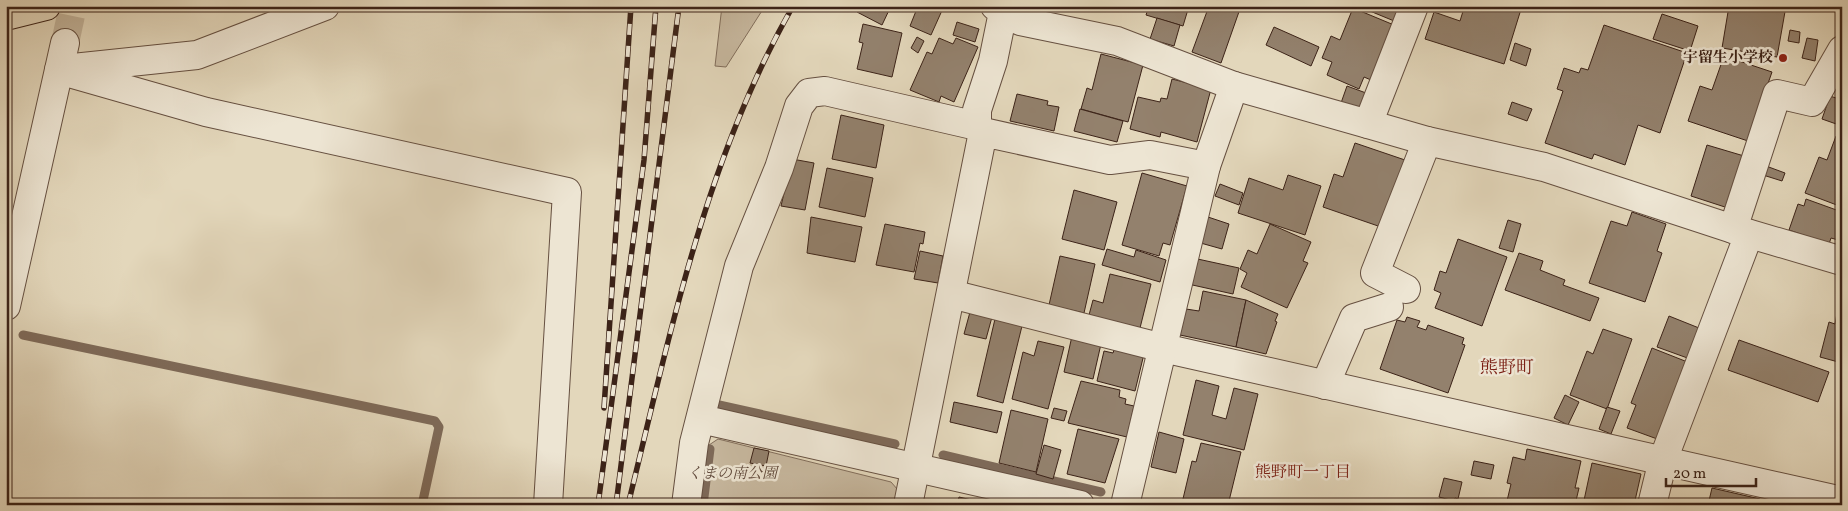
<svg xmlns="http://www.w3.org/2000/svg" width="1848" height="511" font-family="Vollkorn,'Noto Serif JP',serif">
	<style>
		.green { fill: #c7b89f; stroke: #826e5c }
		.lines { fill: none; stroke-linecap: round; stroke-linejoin: round }
		.stream { stroke: #7e6a59; stroke-width: 9 }
		.building { fill: #93816d; stroke: #3c2318 }
		.minor-tunnel { stroke: #c2b39a; stroke-width: 28; stroke-dasharray: 28 14; stroke-linecap: butt }
		.minor-casing { stroke: #665041; stroke-width: 30 }
		.motorway-casing { stroke: #3c2318; stroke-width: 30 }
		.minor { stroke: #ede5d3; stroke-width: 28 }
		.motorway { stroke: #e3d7bb; stroke-width: 28 }
		.rail-casing { stroke: #3c2318; stroke-width: 5.5 }
		.rail { stroke: #ede5d3; stroke-width: 4; stroke-dasharray: 11; stroke-linecap: butt }
		.poi-dot { fill: #8f2418; stroke: #ede5d3; stroke-width: 2 }
		.labels { text-anchor: middle; dominant-baseline: central; stroke-width: 5; stroke-linejoin: round; paint-order: stroke }
		.poi-label { font-size: 15px; font-weight: bold; fill: #3c2318; stroke: #ede5d3; text-anchor: end }
		.park-label { font-size: 15px; font-style: italic; fill: #5f483a; stroke: #ede5d3 }
		.neighbourhood-label { font-size: 16px; fill: #7a1f14; stroke: #ede5d3 }
		.quarter-label { font-size: 18px; fill: #7a1f14; stroke: #ede5d3 }
	</style>
	<rect width="100%" height="100%" fill="#e3d7bb"/>
	<filter id="stains"><feTurbulence type="fractalNoise" baseFrequency=".004" numOctaves="4"/><feColorMatrix values="0 0 0 0 .2 0 0 0 0 .09 0 0 0 0 .02 0 0 0 .5 -.17"/></filter>
	<radialGradient id="worn" r=".72"><stop offset=".6" stop-color="#630" stop-opacity="0"/><stop offset="1" stop-color="#630" stop-opacity=".3"/></radialGradient>
	<g class="green">
		<polygon points="722,6 765,6 726,67 715,66"/>
		<polygon points="718,439 891,482 898,490 895,505 697,505 703,449"/>
	</g>
	<g class="lines">
		<g class="stream">
			<polyline points="23,335 435,421 439,427 422,505"/>
			<polyline points="719,405 895,444"/>
			<polyline points="943,455 1101,492"/>
			<polyline points="703,505 710,449"/>
			<polyline points="1153,505 1154,505"/>
		</g>
	</g>
	<g class="building">
		<polygon points="891,6 882,25 857,12 858,6"/>
		<polygon points="906,6 944,6 931,35 910,26 916,11"/>
		<polygon points="1149,6 1189,6 1183,26 1146,15"/>
		<polygon points="1209,6 1241,6 1221,63 1192,52"/>
		<polygon points="1366,6 1406,6 1399,23 1365,9"/>
		<polygon points="1459,6 1522,6 1504,64 1425,39 1434,12 1460,21 1464,8"/>
		<polygon points="1729,6 1786,6 1777,57 1722,48"/>
		<polygon points="1353,8 1394,25 1371,80 1364,77 1359,89 1327,75 1332,62 1322,58 1331,36 1340,40"/>
		<polygon points="1662,14 1698,26 1690,51 1653,39"/>
		<polygon points="1157,18 1180,25 1174,46 1150,39"/>
		<polygon points="957,22 979,29 975,42 953,35"/>
		<polygon points="863,24 902,33 892,77 857,69 863,43 859,42"/>
		<polygon points="1604,25 1687,53 1660,133 1638,125 1625,165 1594,154 1592,159 1545,143 1563,91 1557,89 1564,68 1579,73 1581,68 1588,70"/>
		<polygon points="1274,27 1319,47 1311,66 1266,45"/>
		<polygon points="1790,30 1800,32 1799,43 1788,41"/>
		<polygon points="917,37 924,41 918,53 911,48"/>
		<polygon points="939,38 953,44 956,38 978,47 954,102 941,96 939,102 910,90 927,52 932,54"/>
		<polygon points="1807,38 1818,40 1815,61 1802,58"/>
		<polygon points="1515,43 1531,49 1526,66 1510,60"/>
		<polygon points="1101,54 1143,65 1128,122 1081,109 1087,88 1092,90"/>
		<polygon points="1724,56 1772,72 1748,141 1688,121 1700,86 1712,90"/>
		<polygon points="1172,79 1211,89 1197,142 1161,132 1160,137 1130,129 1138,97 1160,102 1161,98 1167,99"/>
		<polygon points="1347,86 1366,93 1359,111 1341,103"/>
		<polygon points="1017,94 1048,101 1047,105 1059,107 1054,131 1010,121"/>
		<polygon points="1830,96 1842,100 1842,126 1822,119"/>
		<polygon points="1512,102 1532,109 1527,121 1508,114"/>
		<polygon points="1080,109 1123,121 1117,142 1074,131"/>
		<polygon points="841,115 884,125 876,168 832,159"/>
		<polygon points="1836,136 1842,138 1842,207 1805,193 1819,157 1827,160"/>
		<polygon points="1355,143 1405,160 1381,227 1323,207 1334,174 1343,177"/>
		<polygon points="1707,145 1744,156 1728,208 1691,196"/>
		<polygon points="792,159 814,163 805,210 781,206"/>
		<polygon points="1766,166 1785,173 1782,181 1763,175"/>
		<polygon points="827,168 873,178 865,217 819,207"/>
		<polygon points="1142,173 1187,186 1170,245 1163,243 1159,256 1122,245"/>
		<polygon points="1288,175 1321,186 1305,235 1238,213 1249,178 1283,190"/>
		<polygon points="1220,184 1243,193 1239,205 1215,196"/>
		<polygon points="1074,190 1117,202 1104,250 1062,239"/>
		<polygon points="1806,199 1842,212 1842,241 1831,238 1829,244 1789,230 1798,204 1804,206"/>
		<polygon points="1632,212 1666,224 1657,251 1662,253 1645,302 1589,283 1611,221 1627,226"/>
		<polygon points="1205,216 1229,224 1222,249 1197,242"/>
		<polygon points="811,217 862,227 855,262 807,253"/>
		<polygon points="1508,220 1521,224 1513,252 1499,248"/>
		<polygon points="885,224 925,232 923,244 920,243 914,272 876,265"/>
		<polygon points="1270,224 1311,242 1303,261 1308,263 1287,308 1241,287 1247,273 1240,269 1248,250 1257,254"/>
		<polygon points="1458,239 1507,257 1482,326 1435,308 1441,293 1434,290 1440,271 1446,273"/>
		<polygon points="1107,249 1134,257 1136,250 1166,260 1160,282 1102,265"/>
		<polygon points="920,251 943,256 938,283 914,279"/>
		<polygon points="1519,253 1543,261 1540,270 1565,280 1563,285 1599,298 1590,321 1505,290"/>
		<polygon points="1060,256 1095,264 1084,313 1049,305"/>
		<polygon points="1193,258 1239,268 1233,294 1188,284"/>
		<polygon points="1110,274 1151,284 1140,328 1089,315 1093,300 1103,303"/>
		<polygon points="1203,291 1246,300 1236,347 1180,335 1186,309 1199,311"/>
		<polygon points="1246,300 1278,314 1275,321 1277,322 1266,354 1236,347"/>
		<polygon points="970,312 992,317 986,339 964,334"/>
		<polygon points="1837,313 1842,314 1842,363 1820,357 1829,322 1835,324"/>
		<polygon points="1669,316 1704,330 1693,360 1657,347"/>
		<polygon points="1407,317 1420,321 1417,327 1426,330 1428,325 1464,338 1462,344 1465,345 1448,393 1380,369 1397,320 1405,322"/>
		<polygon points="995,319 1022,326 1003,403 977,396"/>
		<polygon points="1603,329 1632,339 1607,409 1570,395 1587,351 1593,354"/>
		<polygon points="1072,336 1101,344 1093,379 1064,372"/>
		<polygon points="1739,340 1829,372 1818,402 1728,370"/>
		<polygon points="1038,341 1064,347 1048,409 1012,399 1023,352 1034,356"/>
		<polygon points="1115,347 1144,354 1135,391 1097,381 1104,351 1113,353"/>
		<polygon points="1652,348 1690,363 1660,440 1627,428 1636,405 1631,403"/>
		<polygon points="1196,380 1219,386 1212,415 1226,419 1234,388 1258,394 1244,450 1183,435"/>
		<polygon points="1081,381 1120,390 1119,397 1126,399 1125,404 1134,406 1127,437 1068,423"/>
		<polygon points="1565,395 1579,402 1568,425 1554,418"/>
		<polygon points="954,402 1002,412 997,433 950,422"/>
		<polygon points="1607,407 1620,411 1611,434 1599,429"/>
		<polygon points="1054,408 1067,411 1064,421 1051,418"/>
		<polygon points="1011,410 1048,419 1036,472 999,463"/>
		<polygon points="1078,429 1119,439 1105,483 1067,474"/>
		<polygon points="1159,432 1184,439 1176,473 1151,467"/>
		<polygon points="1201,443 1241,452 1228,505 1182,503 1192,461 1196,462"/>
		<polygon points="1044,445 1061,450 1053,479 1036,474"/>
		<polygon points="754,448 769,451 766,466 750,463"/>
		<polygon points="1527,449 1581,461 1575,488 1579,488 1575,505 1506,505 1511,484 1507,483 1513,457 1525,460"/>
		<polygon points="1474,461 1494,465 1491,479 1471,475"/>
		<polygon points="1592,463 1641,474 1634,505 1583,505"/>
		<polygon points="1444,478 1462,482 1458,499 1455,498 1454,501 1439,497"/>
		<polygon points="1712,488 1760,499 1758,505 1708,505"/>
		<polygon points="959,497 993,505 957,505"/>
	</g>
	<g class="lines">
		<polyline class="minor-tunnel" points="65,43 73,6"/>
		<g class="minor-casing">
			<g id="minor">
				<polyline points="1003,12 1020,21 1117,41 1234,86 1368,124 1427,141 1544,167 1733,229 1842,261"/>
				<polyline points="73,68 197,55 325,6"/>
				<polyline points="59,70 206,112 567,192 548,505"/>
				<polyline points="1368,124 1414,6"/>
				<polyline points="977,126 977,110 993,61 1003,12 995,6"/>
				<polyline points="1733,229 1777,94 1812,102 1842,50"/>
				<polyline points="1406,289 1375,273 1427,141"/>
				<polyline points="951,294 1163,348 1842,501"/>
				<polyline points="6,306 65,43"/>
				<polyline points="1325,385 1354,318 1389,307"/>
				<polyline points="701,419 1080,505"/>
				<polyline points="686,505 694,443 739,266 779,168 799,106 809,93 825,91 977,126 983,132"/>
				<polyline points="908,505 983,132 1110,160 1150,155 1206,166"/>
				<polyline points="1125,505 1206,166 1234,86"/>
				<polyline points="1652,505 1663,460 1749,234"/>
			</g>
		</g>
		<g class="motorway-casing">
			<polyline id="motorway" points="6,16 46,6"/>
		</g>
		<use href="#minor" class="minor"/>
		<use href="#motorway" class="motorway"/>
		<g class="rail-casing">
			<g id="rail">
				<polyline points="604,408 631,6"/>
				<polyline points="598,505 644,160 656,6"/>
				<polyline points="616,505 679,6"/>
				<path d="M 628,505 C 670,335 705,160 793,6"/>
			</g>
		</g>
		<use href="#rail" class="rail"/>
	</g>
	<circle class="poi-dot" cx="1783" cy="58" r="5"/>
	<g class="labels">
		<g class="poi-label">
			<text x="1773" y="58">宇留生小学校</text>
		</g>
		<g class="park-label">
			<text x="732" y="474">くまの南公園</text>
		</g>
		<g class="neighbourhood-label">
			<text x="1303" y="473">熊野町一丁目</text>
		</g>
		<g class="quarter-label">
			<text x="1507" y="368">熊野町</text>
		</g>
	</g>
	<rect width="1848" height="511" fill="none" stroke="#e3d7bb" stroke-width="25"/>
	<rect x="8" y="8" width="1833" height="496" fill="none" stroke="#3c2318" stroke-width="2.5"/>
	<rect x="12" y="12" width="1823" height="486" fill="none" stroke="#3c2318"/>
	<path d="M1666 478v8h90v-8" fill="none" stroke="#3c2318" stroke-width="2.5"/>
	<text x="1673" y="478" font-size="15" fill="#3c2318" stroke="#ede5d3" stroke-width="4" paint-order="stroke">20 m</text>
	<rect width="100%" height="100%" filter="url(#stains)"/>
	<rect width="100%" height="100%" fill="url(#worn)"/>
</svg>
